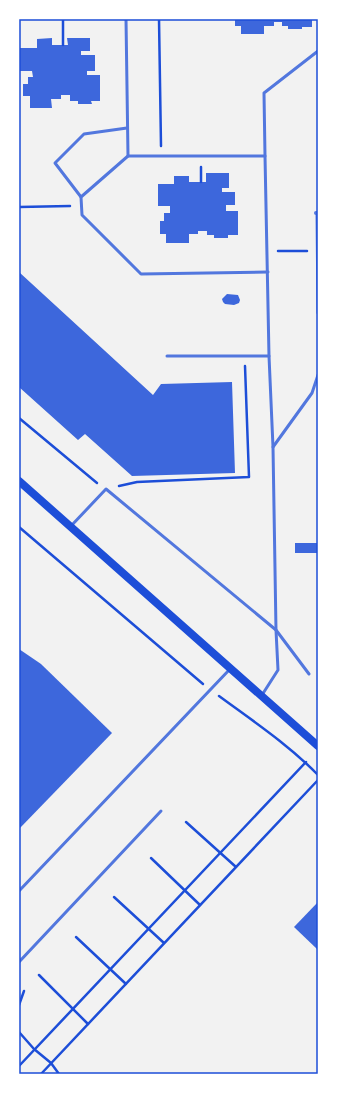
<svg xmlns="http://www.w3.org/2000/svg" width="337" height="1093" font-family="'IBM Plex Serif',serif">
	<style>
		.building { fill: #3d67dc }
		.lines { fill: none; stroke-linecap: round; stroke-linejoin: round }
		.path { stroke: #1d4ed8; stroke-width: 2.5 }
		.service { stroke: #5277de; stroke-width: 3 }
		.minor { stroke: #5277de; stroke-width: 4 }
		.secondary { stroke: #1d4ed8; stroke-width: 8 }
		.neatline { fill: none; stroke: #1d4ed8; stroke-width: 1.5 }
	</style>
	<rect width="100%" height="100%" fill="#f2f2f2"/>
	<g class="building">
		<polygon points="235,19 312,19 312,27 302,27 302,29 288,29 288,26 282,26 282,22 274,22 274,26 264,26 264,34 241,34 241,26 235,26"/>
		<polygon points="52,38 52,45 68,45 67,38 90,38 90,51 81,51 81,55 95,55 95,71 87,71 87,75 100,75 100,101 91,101 92,104 78,104 78,101 70,101 70,95 61,95 61,99 51,99 52,108 30,108 30,96 23,96 23,84 28,84 28,77 33,77 32,71 19,71 19,48 37,48 37,39"/>
		<polygon points="206,173 229,173 229,188 222,188 222,192 235,192 235,205 226,205 226,211 238,211 238,235 228,235 228,238 214,238 214,235 207,235 207,231 198,231 198,234 189,234 189,243 166,243 166,234 160,234 160,221 164,221 164,213 170,213 170,206 158,206 158,184 174,184 174,176 189,176 189,182 206,182"/>
		<polygon points="19,272 153,395 161,384 232,382 235,473 132,476 85,434 78,440 19,387"/>
		<polygon points="227,294 238,295 240,300 239,303 234,305 225,304 223,302 222,299"/>
		<rect x="295" y="543" width="23" height="10"/>
		<polygon points="19,649 41,664 112,733 19,829"/>
		<polygon points="318,902 318,950 294,927"/>
	</g>
	<g class="lines">
		<g class="path">
			<polyline points="63,19 63,45"/>
			<polyline points="159,19 161,146"/>
			<polyline points="201,167 201,182"/>
			<polyline points="19,207 70,206"/>
			<polyline points="278,251 307,251"/>
			<polyline points="19,418 97,483"/>
			<polyline points="119,486 137,482 249,477 245,366"/>
			<polyline points="19,527 203,684"/>
			<path d="M 219,696 C 253,721 289,745 318,775"/>
			<polyline points="186,822 236,867"/>
			<polyline points="151,858 200,905"/>
			<polyline points="114,897 164,943"/>
			<polyline points="76,937 126,984"/>
			<polyline points="39,975 88,1024"/>
			<polyline points="19,1005 24,991"/>
			<polyline points="19,1032 34,1049 51,1063 59,1074"/>
			<polyline points="19,1066 306,762"/>
			<polyline points="41,1074 318,780"/>
		</g>
		<g class="service">
			<polyline points="126,19 128,156"/>
			<polyline points="81,197 55,163 84,134 127,128"/>
			<polyline points="317,213 318,313"/>
			<polyline points="268,272 141,274 82,215 81,197 128,156 265,156 264,93 318,51"/>
			<polyline points="167,356 269,356"/>
			<polyline points="273,447 312,393 318,375"/>
			<polyline points="71,526 106,489 276,630 309,674"/>
			<polyline points="262,695 278,670 276,630 273,447 269,356 265,156"/>
			<polyline points="19,891 230,669"/>
			<polyline points="19,962 161,811"/>
		</g>
		<polyline class="minor" points="316,213 318,213"/>
		<polyline class="secondary" points="19,481 318,746"/>
	</g>
	<rect width="337" height="1093" fill="none" stroke="#ffffff" stroke-width="40"/>
	<rect x="20" y="20" width="297" height="1053" class="neatline"/>
</svg>
